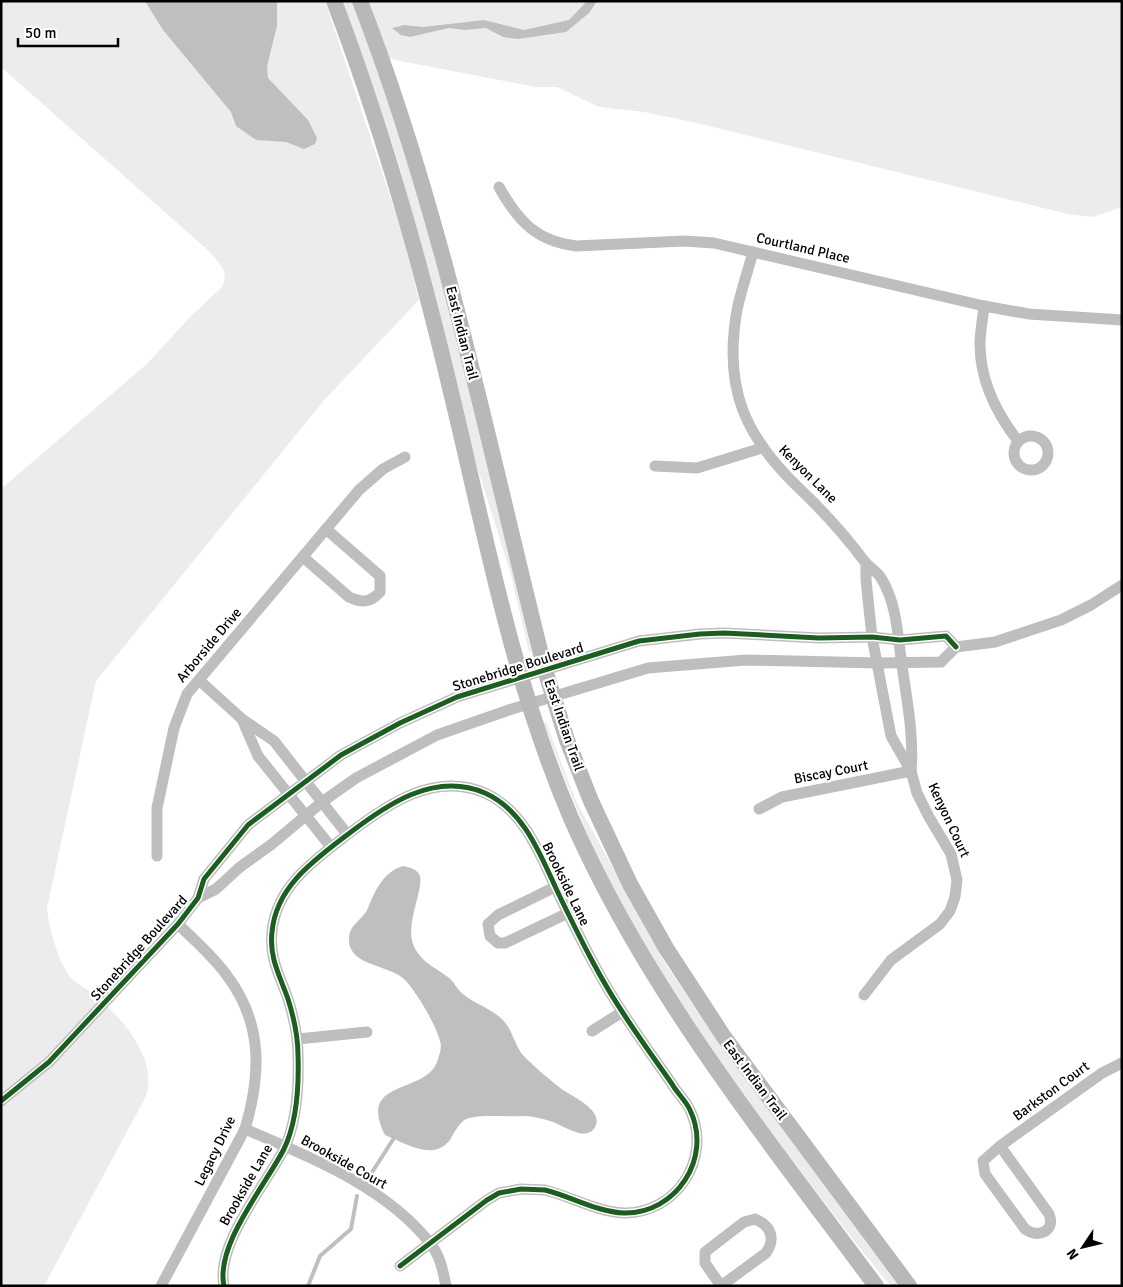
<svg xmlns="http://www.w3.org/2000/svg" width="1123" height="1287" font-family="Signika,sans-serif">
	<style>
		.green { fill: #ececec }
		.water { fill: #bfbfbf }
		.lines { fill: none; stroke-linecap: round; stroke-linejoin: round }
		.stream { stroke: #bfbfbf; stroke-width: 4 }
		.street { stroke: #bebebe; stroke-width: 11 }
		.secondary { stroke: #b8b8b8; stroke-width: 16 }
		.cycleway-casing { stroke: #fff; stroke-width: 8 }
		.cycleway { stroke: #1b5e20; stroke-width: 5 }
		.labels { text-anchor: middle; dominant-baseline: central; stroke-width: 4.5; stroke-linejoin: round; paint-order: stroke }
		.street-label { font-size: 14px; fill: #000; stroke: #fff }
	</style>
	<rect width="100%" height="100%" fill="#fff"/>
	<g class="green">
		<path d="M 1,1 L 325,1 L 400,226 L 419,300 L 325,399 L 96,681 L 47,908 C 49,928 57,957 68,974 C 73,983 87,988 95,995 C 122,1018 158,1058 146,1096 L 44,1286 L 1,1286 L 1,489 L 147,364 L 189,318 L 223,286 L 225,277 L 223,268 L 211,253 L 1,67 Z"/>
		<path d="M 342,1 L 352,1 L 356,11 C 378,72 400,134 418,197 C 462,347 495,500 531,651 L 529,652 L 511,575 L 474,457 L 437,302 L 398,161 L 366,66 Z"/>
		<polygon points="369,1 1122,1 1122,207 1093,217 1068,214 697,123 644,112 599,107 557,87 536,87 390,59"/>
		<path d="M 546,722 L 576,801 L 667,966 L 725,1052 L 899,1286 L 891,1286 C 847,1234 807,1179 766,1125 C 715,1056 665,986 624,910 C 592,850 567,786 544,723 Z"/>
	</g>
	<g class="water">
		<polygon points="145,1 277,1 277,26 267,66 268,78 308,120 317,138 315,144 304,149 286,142 256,140 236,126 231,112 163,30"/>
		<polygon points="587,1 597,1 589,13 566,32 518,39 503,37 486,28 465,30 449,28 410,37 401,35 392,28 404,25 423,27 484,20 524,30 569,20"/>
		<path d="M 403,866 C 409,867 416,869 419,874 C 426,885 405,922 413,944 C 420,962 435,967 448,977 C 455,982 457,990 463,994 C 475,1004 490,1008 502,1019 C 512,1029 514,1043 522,1054 C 530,1063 549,1079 559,1087 C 568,1095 602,1108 596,1125 C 588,1144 564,1126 553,1122 C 544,1119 532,1116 523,1116 C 509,1117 478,1114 466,1119 C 459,1123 454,1133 450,1140 C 433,1162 405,1143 385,1135 C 356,1077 428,1096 438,1059 C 440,1054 442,1046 440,1041 C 436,1025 417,993 406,981 C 391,964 348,967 349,939 C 349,924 363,920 368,908 C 375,891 383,872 403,866 Z"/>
	</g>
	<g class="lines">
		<g class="stream">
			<polyline points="369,1177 394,1138"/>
			<polyline points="308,1286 320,1256 351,1229 357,1196"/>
		</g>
		<g class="street">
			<path d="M 499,187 C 518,221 536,241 576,246 L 684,241 L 714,243 L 984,306 L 1029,314 L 1122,320"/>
			<path d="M 753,252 C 748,271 741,290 737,310 C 723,389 745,438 803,492 C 828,516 844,534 865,562 C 870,568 877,571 881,578 C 897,603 898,638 902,666 C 907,701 914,735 911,771"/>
			<path d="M 984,306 C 983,318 980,332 980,344 C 980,380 997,414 1018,441"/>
			<circle cx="1031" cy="453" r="17"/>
			<polyline points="655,466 697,468 762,448"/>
			<path d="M 303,557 L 349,597 C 362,603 370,603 380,592 L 380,576 L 326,529"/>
			<polyline points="199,680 242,719 274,741 347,834"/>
			<polyline points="242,719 258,756 331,847"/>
			<polyline points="759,809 782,797 911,771"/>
			<polyline points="157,856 157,808 174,728 187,694 359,490 383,469 405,457"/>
			<polyline points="555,887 498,915 488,924 490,936 498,943 505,943 568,913"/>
			<polyline points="198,898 216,889 240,867 272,844 322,802 356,778 437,735 512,709 648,668 746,660 878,663 941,662 956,647 995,642 1061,620 1091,605 1122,585"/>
			<polyline points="864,995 891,960 940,924 950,911 955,897 957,880 951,854 929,817 917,793 911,771 891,736 872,637 866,580 866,564"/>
			<polyline points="592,1031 622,1012"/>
			<polyline points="298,1039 367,1032"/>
			<polyline points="1,1101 49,1062 178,924 198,898 204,879 248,825 341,755 400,723 457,697 639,641 700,634 724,633 819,638 872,637 900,640 946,636 956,647"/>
			<path d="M 245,1129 C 310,1157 385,1186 430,1243 C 440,1255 443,1271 446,1286"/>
			<path d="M 1000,1146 L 1049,1214 C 1056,1231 1038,1239 1025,1229 L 985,1174 L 983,1161 L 1000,1146 L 1102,1073 L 1122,1063"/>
			<path d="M 755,1219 C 771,1226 776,1238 766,1253 L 721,1286 L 705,1263 L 705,1252 L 744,1222 Z"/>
			<path d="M 161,1286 L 245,1129 C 261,1075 263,1024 228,977 C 214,957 195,941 178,924"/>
			<path d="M 224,1286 C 215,1245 265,1186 284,1149 C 297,1122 299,1085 298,1055 C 298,1036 294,1018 288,999 C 280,976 269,958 272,932 C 276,887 313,861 347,835 C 386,805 434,771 485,793 C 527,812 542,860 561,899 C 580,938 600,979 625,1016 C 640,1039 656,1061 672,1084 C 677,1093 686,1101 690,1110 C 713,1158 676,1214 624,1213 C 597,1212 570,1196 545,1190 L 521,1189 L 499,1193 L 487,1200 L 400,1266"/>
		</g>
		<g class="secondary">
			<path d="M 334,1 C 382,127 419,257 450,388 C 485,532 512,681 571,818 C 646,990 765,1136 876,1286"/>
			<path d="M 360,1 C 444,217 488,446 545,670 L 567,740 L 591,801 L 630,884 L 666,948 L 724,1037 L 909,1286"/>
		</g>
		<g class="cycleway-casing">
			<g id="cycleway">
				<polyline points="1,1101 49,1062 178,924 198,898 204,879 248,825 341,755 400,723 457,697 639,641 700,634 724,633 819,638 872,637 900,640 946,636 956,647"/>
				<path d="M 224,1286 C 215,1245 265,1186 284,1149 C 297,1122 299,1085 298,1055 C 298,1036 294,1018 288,999 C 280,976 269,958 272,932 C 276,887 313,861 347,835 C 386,805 434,771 485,793 C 527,812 542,860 561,899 C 580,938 600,979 625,1016 C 640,1039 656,1061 672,1084 C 677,1093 686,1101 690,1110 C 713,1158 676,1214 624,1213 C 597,1212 570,1196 545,1190 L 521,1189 L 499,1193 L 487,1200 L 400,1266"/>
			</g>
		</g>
		<use href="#cycleway" class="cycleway"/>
	</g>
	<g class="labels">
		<g class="street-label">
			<text transform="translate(803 248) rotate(13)">Courtland Place</text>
			<text transform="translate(462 333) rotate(76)">East Indian Trail</text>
			<text transform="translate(808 474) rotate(45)">Kenyon Lane</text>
			<text transform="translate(209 645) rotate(-50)">Arborside Drive</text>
			<text transform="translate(518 667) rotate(-17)">Stonebridge Boulevard</text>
			<text transform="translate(564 725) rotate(71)">East Indian Trail</text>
			<text transform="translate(831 772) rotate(-11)">Biscay Court</text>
			<text transform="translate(949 820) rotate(65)">Kenyon Court</text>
			<text transform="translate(566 884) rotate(64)">Brookside Lane</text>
			<text transform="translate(139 948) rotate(-48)">Stonebridge Boulevard</text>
			<text transform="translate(755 1080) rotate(53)">East Indian Trail</text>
			<text transform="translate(1051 1091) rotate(-36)">Barkston Court</text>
			<text transform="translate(215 1151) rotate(-64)">Legacy Drive</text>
			<text transform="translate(344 1162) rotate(29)">Brookside Court</text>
			<text transform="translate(246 1185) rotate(-60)">Brookside Lane</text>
		</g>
	</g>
	<rect width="1123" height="1287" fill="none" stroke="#000000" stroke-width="5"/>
	<g transform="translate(1083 1247) rotate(235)" stroke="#ffffff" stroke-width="4" paint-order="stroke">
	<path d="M0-4L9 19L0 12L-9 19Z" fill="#000000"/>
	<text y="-8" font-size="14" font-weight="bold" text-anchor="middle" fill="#000000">N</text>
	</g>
	<path d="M18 38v8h100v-8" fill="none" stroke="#000000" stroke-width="2.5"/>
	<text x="25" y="38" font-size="15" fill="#000000" stroke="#ffffff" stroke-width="4" paint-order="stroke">50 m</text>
</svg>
